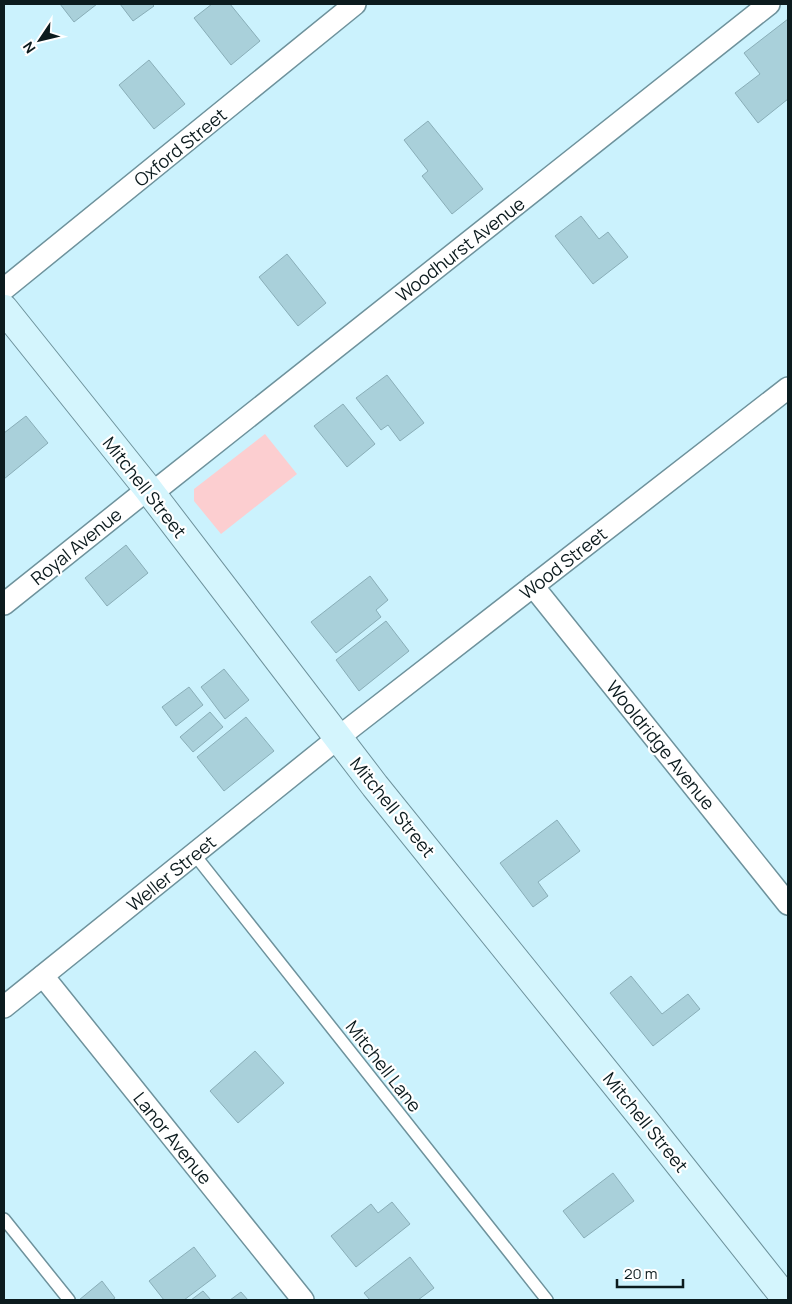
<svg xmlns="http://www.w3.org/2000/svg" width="792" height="1304" font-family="Manrope,sans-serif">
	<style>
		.green { fill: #fcced0 }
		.building { fill: #a9d0da; stroke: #89aeb8 }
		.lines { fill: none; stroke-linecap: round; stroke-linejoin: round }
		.lane-casing { stroke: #6e929c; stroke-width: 14 }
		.street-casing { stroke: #6e929c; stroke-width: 24 }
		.secondary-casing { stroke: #6e929c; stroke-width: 30 }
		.lane { stroke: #fff; stroke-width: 11 }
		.street { stroke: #fff; stroke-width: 21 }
		.secondary { stroke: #d4f5fd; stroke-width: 28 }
		.labels { text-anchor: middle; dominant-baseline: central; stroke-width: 4.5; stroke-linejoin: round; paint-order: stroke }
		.street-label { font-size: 18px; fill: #0c1b1e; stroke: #fff }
	</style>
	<rect width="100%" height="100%" fill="#cbf2fd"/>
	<polygon class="green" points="265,434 297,474 221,534 194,501 194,489"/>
	<g class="building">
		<polygon points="60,4 97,4 74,22"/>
		<polygon points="120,4 152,4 154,6 133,21"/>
		<polygon points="212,4 230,4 260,41 231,65 194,18"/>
		<polygon points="788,19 788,99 758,123 735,93 760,74 744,53"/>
		<polygon points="149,60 185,104 154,129 119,85"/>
		<polygon points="428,121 483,189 452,214 422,176 428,171 404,140"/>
		<polygon points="581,216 599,239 608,232 628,257 593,284 555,236"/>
		<polygon points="287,254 326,303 298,326 259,277"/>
		<polygon points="387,375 424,423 400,441 388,425 381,430 356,398"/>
		<polygon points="343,404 375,444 347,467 314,426"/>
		<polygon points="26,416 48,443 4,479 4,433"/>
		<polygon points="126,545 148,573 107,606 85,578"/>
		<polygon points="370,576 388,600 376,610 381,617 336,653 311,622"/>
		<polygon points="386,621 409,651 359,691 336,660"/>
		<polygon points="224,669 249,700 225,719 201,687"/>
		<polygon points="189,687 203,705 176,726 162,707"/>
		<polygon points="210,712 223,727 193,752 180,737"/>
		<polygon points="246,717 274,751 224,791 197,757"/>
		<polygon points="557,820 580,851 538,882 548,896 533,907 500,863"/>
		<polygon points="631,976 662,1014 688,994 700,1009 653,1046 610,993"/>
		<polygon points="255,1051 284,1083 238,1123 210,1091"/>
		<polygon points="613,1173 634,1201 584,1238 563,1211"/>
		<polygon points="392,1202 410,1224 356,1267 331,1236 371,1204 378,1213"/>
		<polygon points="194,1247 216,1276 184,1300 164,1300 149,1281"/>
		<polygon points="410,1257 434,1288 418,1300 370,1300 364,1293"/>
		<polygon points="102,1281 115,1298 112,1300 79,1300"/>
		<polygon points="203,1291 211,1300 191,1300"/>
		<polygon points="241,1292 248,1300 230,1300"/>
	</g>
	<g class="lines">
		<g class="lane-casing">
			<g id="lane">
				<polyline points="194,854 547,1300"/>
				<polyline points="4,1219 69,1300"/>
			</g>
		</g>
		<g class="street-casing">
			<g id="street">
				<polyline points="4,289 355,4"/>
				<polyline points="151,494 769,4"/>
				<polyline points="533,586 788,904"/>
				<polyline points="4,604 148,489"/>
				<polyline points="43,976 303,1300"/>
				<polyline points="4,1007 353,726 788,388"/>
			</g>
		</g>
		<g class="secondary-casing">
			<polyline id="secondary" points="4,309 148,489 375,786 642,1117 787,1300"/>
		</g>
		<use href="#lane" class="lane"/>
		<use href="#street" class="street"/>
		<use href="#secondary" class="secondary"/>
	</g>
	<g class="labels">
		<g class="street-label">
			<text transform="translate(180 147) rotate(-39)">Oxford Street</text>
			<text transform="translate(460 249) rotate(-38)">Woodhurst Avenue</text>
			<text transform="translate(145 487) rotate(52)">Mitchell Street</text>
			<text transform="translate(76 546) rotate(-39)">Royal Avenue</text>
			<text transform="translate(563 563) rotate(-38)">Wood Street</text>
			<text transform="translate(661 745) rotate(51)">Wooldridge Avenue</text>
			<text transform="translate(393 807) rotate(51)">Mitchell Street</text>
			<text transform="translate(171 873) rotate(-39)">Weller Street</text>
			<text transform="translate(384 1066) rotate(52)">Mitchell Lane</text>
			<text transform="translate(646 1122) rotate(51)">Mitchell Street</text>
			<text transform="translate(173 1138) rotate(51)">Lanor Avenue</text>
		</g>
	</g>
	<rect width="792" height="1304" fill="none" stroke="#0c1b1e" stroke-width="10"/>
	<g transform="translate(40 40) rotate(235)" stroke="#ffffff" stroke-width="4" paint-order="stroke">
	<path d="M0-4L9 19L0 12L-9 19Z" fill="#0c1b1e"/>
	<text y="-8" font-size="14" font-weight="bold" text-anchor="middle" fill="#0c1b1e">N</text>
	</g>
	<path d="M617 1279v8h66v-8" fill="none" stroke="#0c1b1e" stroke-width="2.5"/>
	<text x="624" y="1279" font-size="15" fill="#0c1b1e" stroke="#ffffff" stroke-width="4" paint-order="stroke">20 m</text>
</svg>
